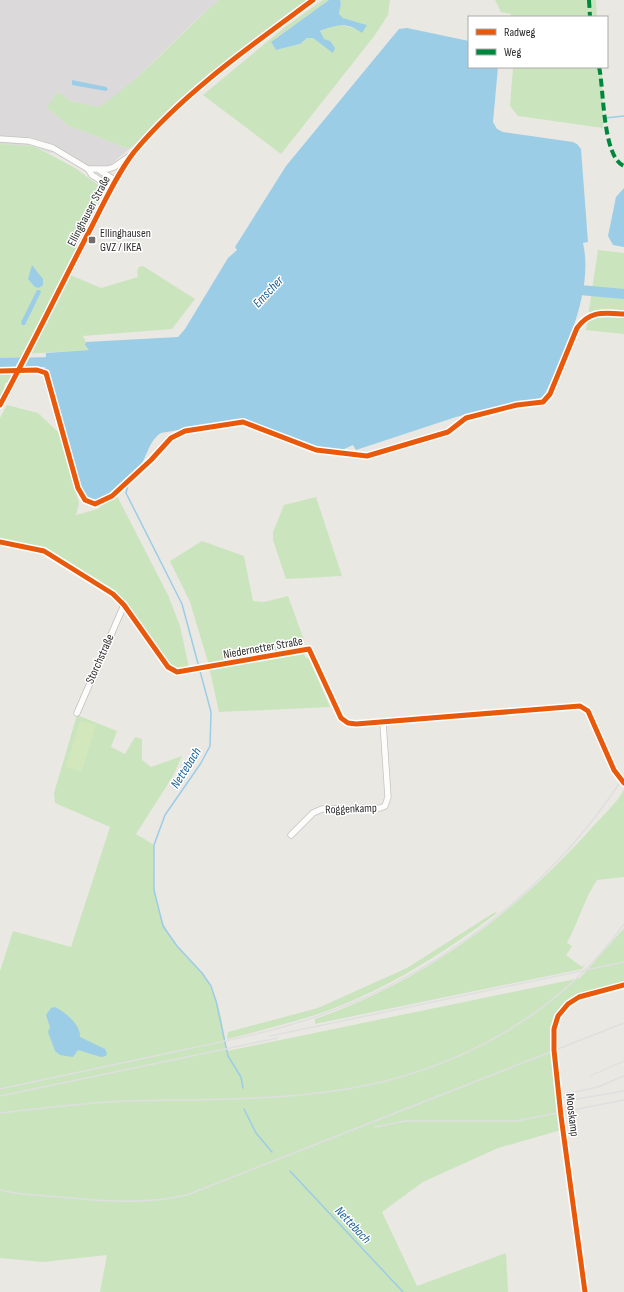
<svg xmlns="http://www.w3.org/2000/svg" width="624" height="1292" font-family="'Sofia Sans Condensed',sans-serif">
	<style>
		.industrial { fill: #dbd9da }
		.green { fill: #cae4be }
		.pitch { fill: #d3e7bc }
		.water { fill: #9ccde7 }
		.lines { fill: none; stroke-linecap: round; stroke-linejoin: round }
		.stream { stroke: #9ccde7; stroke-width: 1.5 }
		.river { stroke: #9ccde7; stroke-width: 10 }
		.minor-casing { stroke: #c4c4c3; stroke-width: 7 }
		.major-casing { stroke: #c6c5c3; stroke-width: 8 }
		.minor { stroke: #fcfcfb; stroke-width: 5.5 }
		.major { stroke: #e6e4d6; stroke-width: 7 }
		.tram { stroke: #dfdfe0; stroke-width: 1 }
		.rail { stroke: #dfdfe0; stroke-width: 1.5 }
		.quiet { stroke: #00873e; stroke-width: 4; stroke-dasharray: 8 4; stroke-linecap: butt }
		.cycleway-casing { stroke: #fff; stroke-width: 8 }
		.cycleway { stroke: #e8590c; stroke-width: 5 }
		.poi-dot { fill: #6f6e6d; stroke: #fff; stroke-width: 1.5 }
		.labels { text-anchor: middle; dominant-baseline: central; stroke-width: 3; stroke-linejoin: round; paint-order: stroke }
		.street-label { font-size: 12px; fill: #2d2d2d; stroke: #fff }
		.poi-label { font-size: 12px; fill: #2d2d2d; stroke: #fff; text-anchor: start }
		.water-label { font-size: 13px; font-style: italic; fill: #155f98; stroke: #fff }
	</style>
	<rect width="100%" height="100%" fill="#eae8e3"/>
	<polygon class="industrial" points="0,0 219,0 196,20 123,91 99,107 70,101 58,92 47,107 67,125 129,149 107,168 88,167 60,150 50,153 34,146 0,144"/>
	<g class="green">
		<path d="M 219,0 L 313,0 L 277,26 L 129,149 L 67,125 L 47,107 L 58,92 L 70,101 L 99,107 C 144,77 178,35 219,0 Z"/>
		<polygon points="323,0 329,0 271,42 276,50 300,44 307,38 313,38 320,43 324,39 319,32 337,24 357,29 367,25 343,18 339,14 341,3 340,0 390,0 388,15 375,35 281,154 203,95 285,27"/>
		<polygon points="495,0 596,0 597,17 511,17 511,14 501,12"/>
		<polygon points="513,67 602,67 603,128 518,116 510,106"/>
		<polygon points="0,144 34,146 75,168 101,187 100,196 80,235 68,274 101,288 138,277 137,271 139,267 143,266 195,299 172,329 83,336 86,342 85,345 90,350 23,354 13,381 5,383 0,405"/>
		<polygon points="598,250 624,253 624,334 586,330"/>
		<polygon points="7,405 38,413 60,434 79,503 76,515 98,509 116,494 168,595 180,626 189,668 186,671 168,667 119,598 53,556 0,542 0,418"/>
		<polygon points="316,497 342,576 286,579 273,540 273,532 284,505"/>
		<polygon points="202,541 244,556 253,601 264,602 288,596 304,640 301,646 305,657 309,659 330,707 219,712 208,662 190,602 170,561"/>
		<path d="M 77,715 L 117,731 L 111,747 L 125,754 L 135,737 L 142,739 L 142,760 L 151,767 L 182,756 L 173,776 L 136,834 L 154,845 C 152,882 154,916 177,946 C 188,960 202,970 210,986 C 221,1005 223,1030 227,1051 L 580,978 L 624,928 L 624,985 L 579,997 L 557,1014 L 552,1041 L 561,1130 L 498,1148 L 423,1182 L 382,1212 L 417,1286 L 506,1253 L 508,1292 L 100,1292 L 107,1255 L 43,1262 L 0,1258 L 0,971 L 13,931 L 71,947 L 110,827 L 55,803 L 54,793 Z"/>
		<path d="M 624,789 L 624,877 L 597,880 C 584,899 578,923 567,943 L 572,946 L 566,955 L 582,967 L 586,963 L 582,969 L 315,1024 L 315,1019 C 421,982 512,916 587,833 C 598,820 617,804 624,789 Z"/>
		<path d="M 495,912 L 497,913 C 440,956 378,995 309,1017 C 282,1025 255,1032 227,1039 L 228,1032 L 318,1008 L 407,968 Z"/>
	</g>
	<polygon class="pitch" points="80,721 96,725 82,772 66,767"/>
	<g class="water">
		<path d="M 329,0 L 340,0 L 341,3 L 339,14 L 343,18 L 367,25 L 362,33 C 346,21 336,25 320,31 L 324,39 L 330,41 L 335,48 L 333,53 L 313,38 L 307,38 L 300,44 L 276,50 L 271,42 Z"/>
		<path d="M 407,28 L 469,41 L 469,67 L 498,67 L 493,122 L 497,129 L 503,132 L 573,142 L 577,144 L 581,149 L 588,242 L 583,243 C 594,290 565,352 545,394 L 541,398 L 535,400 L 511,403 L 456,417 L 356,450 L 353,445 L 342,450 L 327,450 L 243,419 L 161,433 C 148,441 147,459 138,469 C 134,474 127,479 122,483 C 107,496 90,512 79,485 L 49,375 L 45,370 L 46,353 L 89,350 L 85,345 L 86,342 L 178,337 L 185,329 L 228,258 L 237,250 L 235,247 L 286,166 L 389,41 L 399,29 Z"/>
		<polygon points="72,80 106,87 108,89 106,91 72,85"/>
		<polygon points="624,188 624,247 613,245 608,236 616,197"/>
		<polygon points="32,265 43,279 43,285 39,288 35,287 28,279"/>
		<polygon points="37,290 40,290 41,292 25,325 22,325 21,322"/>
		<path d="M 55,1007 C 65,1012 81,1025 80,1037 L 105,1049 L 107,1053 L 106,1056 L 101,1057 L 78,1050 L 73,1057 L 60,1055 L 55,1051 L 48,1032 L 50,1027 L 46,1015 L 51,1008 Z"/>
	</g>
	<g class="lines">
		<g class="stream">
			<polyline points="605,118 624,116"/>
			<polyline points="130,475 126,493 182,604 211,712 210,746 201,763 165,815 154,845 154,890 163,926 177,946 202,973 211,986 216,1001 228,1056 241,1077 243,1088"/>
			<polyline points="244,1109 256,1133 272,1152"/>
			<polyline points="290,1171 403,1292"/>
		</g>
		<g class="river">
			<polyline points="569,289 624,294"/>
			<polyline points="0,363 58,362"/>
		</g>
		<g class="minor-casing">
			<g id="minor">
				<polyline points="0,139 29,141 53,148 88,169 92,175 112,188"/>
				<polyline points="88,169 108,169 114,167 130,156"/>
				<polyline points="99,170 116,181"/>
				<polyline points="0,542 44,551 113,594 124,605 168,667 177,672 309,649 341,718 348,723 356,724 580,706 588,711 614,770 624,783"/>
				<polyline points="77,713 124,605"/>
				<polyline points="291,835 313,813 322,809 380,808 385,806 388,797 383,723"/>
				<polyline points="585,1292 561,1116 554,1050 554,1029 558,1016 568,1004 579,997 624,985"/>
			</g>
		</g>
		<g class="major-casing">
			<path id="major" d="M 0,405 C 32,346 61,285 92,226 C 105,201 117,174 134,152 C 183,93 252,45 313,0"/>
		</g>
		<use href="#minor" class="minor"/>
		<use href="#major" class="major"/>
		<polyline class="tram" points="590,1076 624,1061"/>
		<g class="rail">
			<polyline points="270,1036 624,962"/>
			<path d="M 0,1089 C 59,1076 118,1064 178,1051 C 225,1041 272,1032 318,1016 C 441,973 554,886 624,776"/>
			<polyline points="565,1094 598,1087 624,1076"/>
			<polyline points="0,1096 278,1038"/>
			<polyline points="571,1100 624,1091"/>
			<path d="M 0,1113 C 42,1108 84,1103 126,1101 C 199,1099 274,1101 347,1089 C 456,1071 559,1015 624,924"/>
			<polyline points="375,1127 405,1121 516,1121 624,1100"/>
			<path d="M 0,1190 C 19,1195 39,1195 58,1197 C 105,1201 141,1205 187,1195 L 624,1023"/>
		</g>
		<g class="quiet">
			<polyline points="589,0 590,17"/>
			<path d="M 599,67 C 604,87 602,157 624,166"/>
		</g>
		<g class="cycleway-casing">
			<g id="cycleway">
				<path d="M 0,371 L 37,370 L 46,373 L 78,488 L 85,500 L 95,504 L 112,496 L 151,460 L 171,438 L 185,431 L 243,422 L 316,450 L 367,456 L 448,432 L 466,418 L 517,405 L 543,402 L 550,394 L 577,328 C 590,310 604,313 624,314"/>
				<path d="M 0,405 C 32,346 61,285 92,226 C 105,201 117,174 134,152 C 183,93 252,45 313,0"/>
				<polyline points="0,542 44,551 113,594 124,605 168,667 177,672 309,649 341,718 348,723 356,724 580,706 588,711 614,770 624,783"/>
				<polyline points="585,1292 561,1116 554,1050 554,1029 558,1016 568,1004 579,997 624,985"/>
			</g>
		</g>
		<use href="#cycleway" class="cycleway"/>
	</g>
	<rect class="poi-dot" x="88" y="236" width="8" height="8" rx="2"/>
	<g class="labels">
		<g class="street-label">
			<text transform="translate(89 211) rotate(-62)">Ellinghauser Straße</text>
			<text transform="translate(263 648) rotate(-10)">Niedernetter Straße</text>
			<text transform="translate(100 659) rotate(-66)">Storchstraße</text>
			<text transform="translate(351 809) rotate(-2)">Roggenkamp</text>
			<text transform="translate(572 1115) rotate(83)">Mooskamp</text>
		</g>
		<g class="poi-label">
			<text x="100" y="233">Ellinghausen<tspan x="100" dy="14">GVZ / IKEA</tspan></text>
		</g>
		<g class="water-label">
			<text transform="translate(268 292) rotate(-47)">Emscher</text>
			<text transform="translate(186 768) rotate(-58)">Nettebach</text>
			<text transform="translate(353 1225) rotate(47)">Nettebach</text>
		</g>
	</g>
	<rect x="468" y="16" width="140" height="52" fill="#ffffff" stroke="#ababab"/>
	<rect x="476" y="29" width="20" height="6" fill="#e8590c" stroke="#ababab"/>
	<text x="504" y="36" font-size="12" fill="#2d2d2d">Radweg</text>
	<rect x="476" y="49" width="20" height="6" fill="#00873e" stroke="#ababab"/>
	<text x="504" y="56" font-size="12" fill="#2d2d2d">Weg</text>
</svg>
